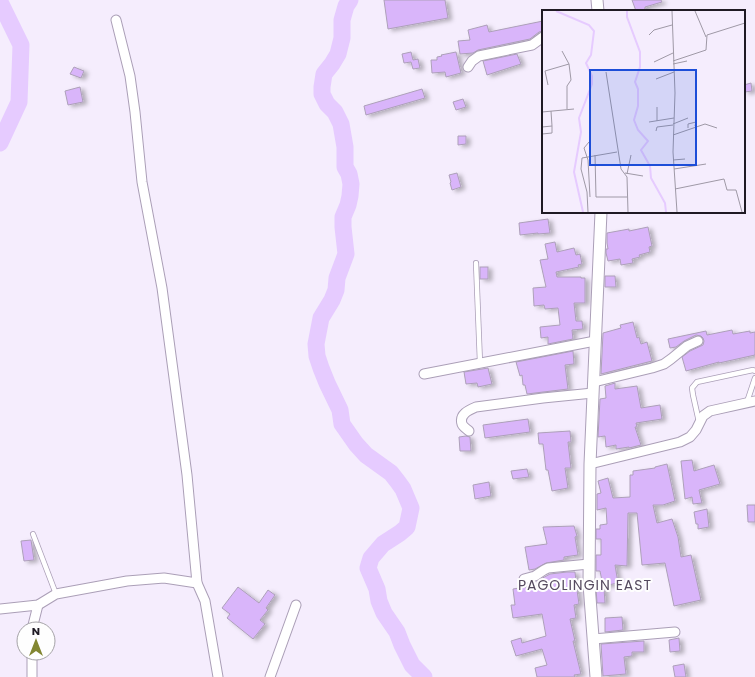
<svg xmlns="http://www.w3.org/2000/svg" width="755" height="677" font-family="Poppins,sans-serif">
	<style>
		.lines { fill: none; stroke-linecap: round; stroke-linejoin: round }
		.river { stroke: #e6cbff; stroke-width: 17 }
		.building { fill: #d9b5fa; stroke: #ada0b9; filter: url(#shadow) }
		.service-casing { stroke: #ab9fb7; stroke-width: 6 }
		.minor-casing { stroke: #ab9fb7; stroke-width: 11 }
		.tertiary-casing { stroke: #ab9fb7; stroke-width: 13 }
		.service { stroke: #fff; stroke-width: 4.5 }
		.minor { stroke: #fff; stroke-width: 9 }
		.tertiary { stroke: #fff; stroke-width: 11 }
		.labels { text-anchor: middle; dominant-baseline: central; stroke-width: 4; stroke-linejoin: round; paint-order: stroke }
		.quarter-label { font-size: 14px; letter-spacing: 1px; fill: #554a5f; stroke: #fefefe }
		.inset-river { fill: none; stroke: #e6cbff; stroke-width: 2 }
		.inset-road { fill: none; stroke: #9f99a6; stroke-width: 1 }
		.view { fill: #1d4ed8; fill-opacity: 0.15; stroke: #1d4ed8; stroke-width: 2 }
		.inset-edge { fill: none; stroke: #1f1a24; stroke-width: 2 }
	</style>
	<defs>
		<filter id="shadow"><feDropShadow dx="4" dy="2" stdDeviation="2" flood-color="#0004"/></filter>
	</defs>
	<rect width="100%" height="100%" fill="#f5edfd"/>
	<g class="lines">
		<g class="river">
			<polyline points="350,0 346,6 342,20 342,38 338,54 332,64 324,74 322,87 322,94 327,104 335,112 341,124 345,147 345,167 349,174 351,184 350,196 348,205 343,217 343,227 346,254 337,278 336,290 332,300 321,318 316,344 317,356 321,368 327,383 340,410 342,424 356,444 366,455 391,473 398,482 403,489 411,508 407,527 400,533 383,544 371,558 368,568 377,589 379,601 384,613 397,632 402,645 412,665 424,677"/>
			<polyline points="0,2 21,45 19,102 0,143"/>
		</g>
	</g>
	<g class="building">
		<polygon points="384,0 445,0 448,18 388,29"/>
		<polygon points="632,0 661,0 662,2 645,7 645,9 640,11 636,11"/>
		<polygon points="543,21 543,31 539,32 530,39 478,50 473,53 460,54 458,41 470,40 468,30 487,25 489,32"/>
		<polygon points="411,52 413,60 418,59 420,68 413,69 411,62 404,63 402,54"/>
		<polygon points="456,52 461,73 446,77 445,72 432,73 431,60 437,60 437,57 442,56 441,55"/>
		<polygon points="517,54 521,64 487,75 483,61"/>
		<polygon points="74,67 84,71 81,78 70,74"/>
		<polygon points="751,83 752,91 745,92 744,85"/>
		<polygon points="80,87 83,102 68,105 65,91"/>
		<polygon points="422,89 425,98 366,115 364,106"/>
		<polygon points="463,99 466,107 456,110 453,102"/>
		<polygon points="458,136 466,136 466,144 458,145"/>
		<polygon points="457,173 461,187 452,190 450,183 451,182 449,175"/>
		<polygon points="548,219 550,233 538,234 538,233 520,235 519,223"/>
		<polygon points="648,227 652,246 649,247 650,252 639,255 640,257 632,259 633,263 621,265 620,259 608,261 606,253 606,249 608,249 607,243 607,233 629,229 629,231"/>
		<polygon points="555,242 557,252 574,248 576,255 580,254 582,264 578,265 579,267 556,272 557,277 581,277 581,278 585,278 585,303 574,303 576,321 582,321 583,329 572,330 573,339 548,344 548,337 541,338 540,327 560,325 558,308 545,309 544,305 534,306 533,288 546,287 540,260 548,259 545,244"/>
		<rect x="480" y="267" width="8" height="12"/>
		<polygon points="605,276 615,276 616,287 605,287"/>
		<polygon points="633,322 637,338 639,337 641,344 647,342 652,361 601,374 603,333 621,328 620,325"/>
		<polygon points="732,330 733,334 750,331 750,333 755,332 755,355 719,363 719,362 686,371 682,357 690,351 703,345 704,341 703,338 701,336 696,335 684,341 676,347 670,348 668,339 706,331 707,335"/>
		<polygon points="573,351 574,364 565,365 568,389 527,394 525,385 523,385 522,375 520,376 516,362"/>
		<polygon points="488,368 492,384 478,387 477,383 466,384 464,372"/>
		<polygon points="615,383 615,389 637,386 641,408 660,405 662,419 636,423 637,427 635,427 641,445 629,448 629,447 616,449 616,445 606,447 605,436 598,437 600,399 606,398 605,386"/>
		<polygon points="528,419 530,432 485,438 483,425"/>
		<polygon points="570,431 571,442 568,442 571,468 565,468 568,488 552,491 548,470 546,470 543,444 539,444 538,433"/>
		<polygon points="466,436 470,437 471,451 460,451 459,437"/>
		<polygon points="692,460 694,471 714,465 720,484 699,490 702,503 693,504 692,497 685,499 681,461"/>
		<polygon points="667,464 675,501 663,505 653,505 657,523 672,519 678,537 681,557 691,555 701,600 674,606 665,563 642,565 637,513 628,513 627,566 615,565 618,583 603,586 600,571 596,571 596,555 601,555 601,539 596,539 596,529 600,529 600,525 607,524 606,508 597,510 597,494 601,493 598,481 608,478 613,498 630,497 630,475 633,475 633,471 655,468 655,467"/>
		<polygon points="527,469 529,477 513,479 511,471"/>
		<polygon points="489,482 491,496 475,499 473,485"/>
		<polygon points="747,505 755,505 755,522 748,522"/>
		<polygon points="707,509 709,527 698,529 698,524 696,524 694,512"/>
		<polygon points="574,526 577,536 575,537 578,555 564,557 564,560 546,563 535,569 529,570 525,547 547,544 543,527"/>
		<polygon points="31,540 34,560 24,561 21,541"/>
		<polygon points="567,572 575,572 577,590 579,604 574,605 576,618 570,619 575,641 573,641 581,674 574,675 575,677 537,677 535,668 547,665 542,649 516,656 511,641 521,638 522,643 546,636 542,614 513,618 511,605 515,605 513,589 538,585 537,581 550,574"/>
		<polygon points="238,587 259,603 268,590 275,595 266,608 268,610 260,620 265,624 253,639 227,618 230,614 222,608"/>
		<polygon points="596,588 604,588 605,603 597,603"/>
		<polygon points="622,617 623,630 605,632 605,618"/>
		<polygon points="679,638 680,651 670,652 669,640"/>
		<polygon points="644,641 644,652 632,652 632,656 624,657 626,674 603,676 601,644"/>
		<polygon points="684,664 686,677 675,677 673,666"/>
	</g>
	<g class="lines">
		<g class="service-casing">
			<g id="service">
				<polyline points="476,263 480,363"/>
				<polyline points="747,402 755,378"/>
				<polyline points="699,422 693,395 692,388 697,382 753,370 755,371"/>
				<polyline points="33,534 56,594"/>
			</g>
		</g>
		<g class="minor-casing">
			<g id="minor">
				<polyline points="116,20 130,76 135,112 142,182 162,288 187,475 197,583 205,601 218,677"/>
				<polyline points="468,67 472,61 479,56 532,45 543,37"/>
				<polyline points="424,374 595,341"/>
				<polyline points="594,382 652,368 664,364 671,359 687,346 698,341"/>
				<path d="M 469,431 C 467,429 463,427 462,424 C 459,414 469,410 476,407 L 543,398 L 593,393"/>
				<polyline points="590,464 680,442 690,437 696,430 703,416 710,411 755,401"/>
				<polyline points="524,579 535,576 544,570 548,568 589,564"/>
				<polyline points="0,609 38,605 56,594 127,581 164,578 197,583"/>
				<polyline points="33,629 33,625 38,605"/>
				<polyline points="593,639 675,632"/>
				<polyline points="32,677 32,653"/>
				<polyline points="270,677 296,605"/>
			</g>
		</g>
		<g class="tertiary-casing">
			<g id="tertiary">
				<polyline points="597,0 598,11"/>
				<polyline points="596,677 589,584 590,464 601,212"/>
			</g>
		</g>
		<use href="#service" class="service"/>
		<use href="#minor" class="minor"/>
		<use href="#tertiary" class="tertiary"/>
	</g>
	<g class="labels">
		<g class="quarter-label">
			<text x="585" y="585">PAGOLINGIN EAST</text>
		</g>
	</g>
	<g transform="translate(542 10)">
		<rect width="203" height="203" fill="#f5edfd"/>
		<path class="inset-river" d="M 14,1 L 47,15 L 52,21 L 49,45 L 44,53 L 50,66 L 50,74 L 37,108 L 39,122 L 32,162 L 41,202M 85,1 L 85,7 L 98,42 L 98,57 L 93,72 L 96,79 L 96,96 L 92,110 L 96,120 L 106,131 L 99,140 L 108,156 L 109,168 L 123,193 L 124,202"/>
		<path class="inset-road" d="M 130,1 L 133,83 L 131,142 L 135,202M 153,1 L 164,27M 107,25 L 112,20 L 130,15M 20,41 L 27,54 L 29,70 L 25,76 L 25,99M 131,51 L 164,40 L 165,25 L 203,13M 112,52 L 131,43M 131,54 L 145,51M 64,62 L 79,159 L 85,167 L 86,202M 114,69 L 132,62M 6,75 L 3,61 L 27,54M 115,97 L 115,111M 0,102 L 32,99M 107,112 L 132,108M 131,114 L 146,108M 0,117 L 10,116 L 9,101M 146,118 L 146,114 L 154,112 L 153,116M 114,121 L 115,117 L 131,115M 0,124 L 10,123 L 10,116M 131,125 L 163,114 L 175,118M 47,132 L 42,138 L 46,150 L 48,187M 53,145 L 54,187 L 85,187M 131,150 L 143,149M 132,159 L 164,154M 83,163 L 101,166M 85,164 L 89,145M 133,179 L 182,169 L 185,180 L 194,180 L 200,202M 46,202 L 45,182 L 39,159 L 40,148 L 75,142"/>
		<path class="view" d="M 48,60 L 154,60 L 154,155 L 48,155 Z"/>
		<rect width="203" height="203" class="inset-edge"/>
	</g>
	<g transform="translate(36 641)"><circle r="19" fill="#fefefe" stroke="#a5a3a7"/>
	<path d="M0-3L7 15L0 10L-7 15Z" fill="#828631"/>
	<text y="-6" font-size="11" font-weight="bold" text-anchor="middle" fill="#1f1a24">N</text>
	</g>
</svg>
